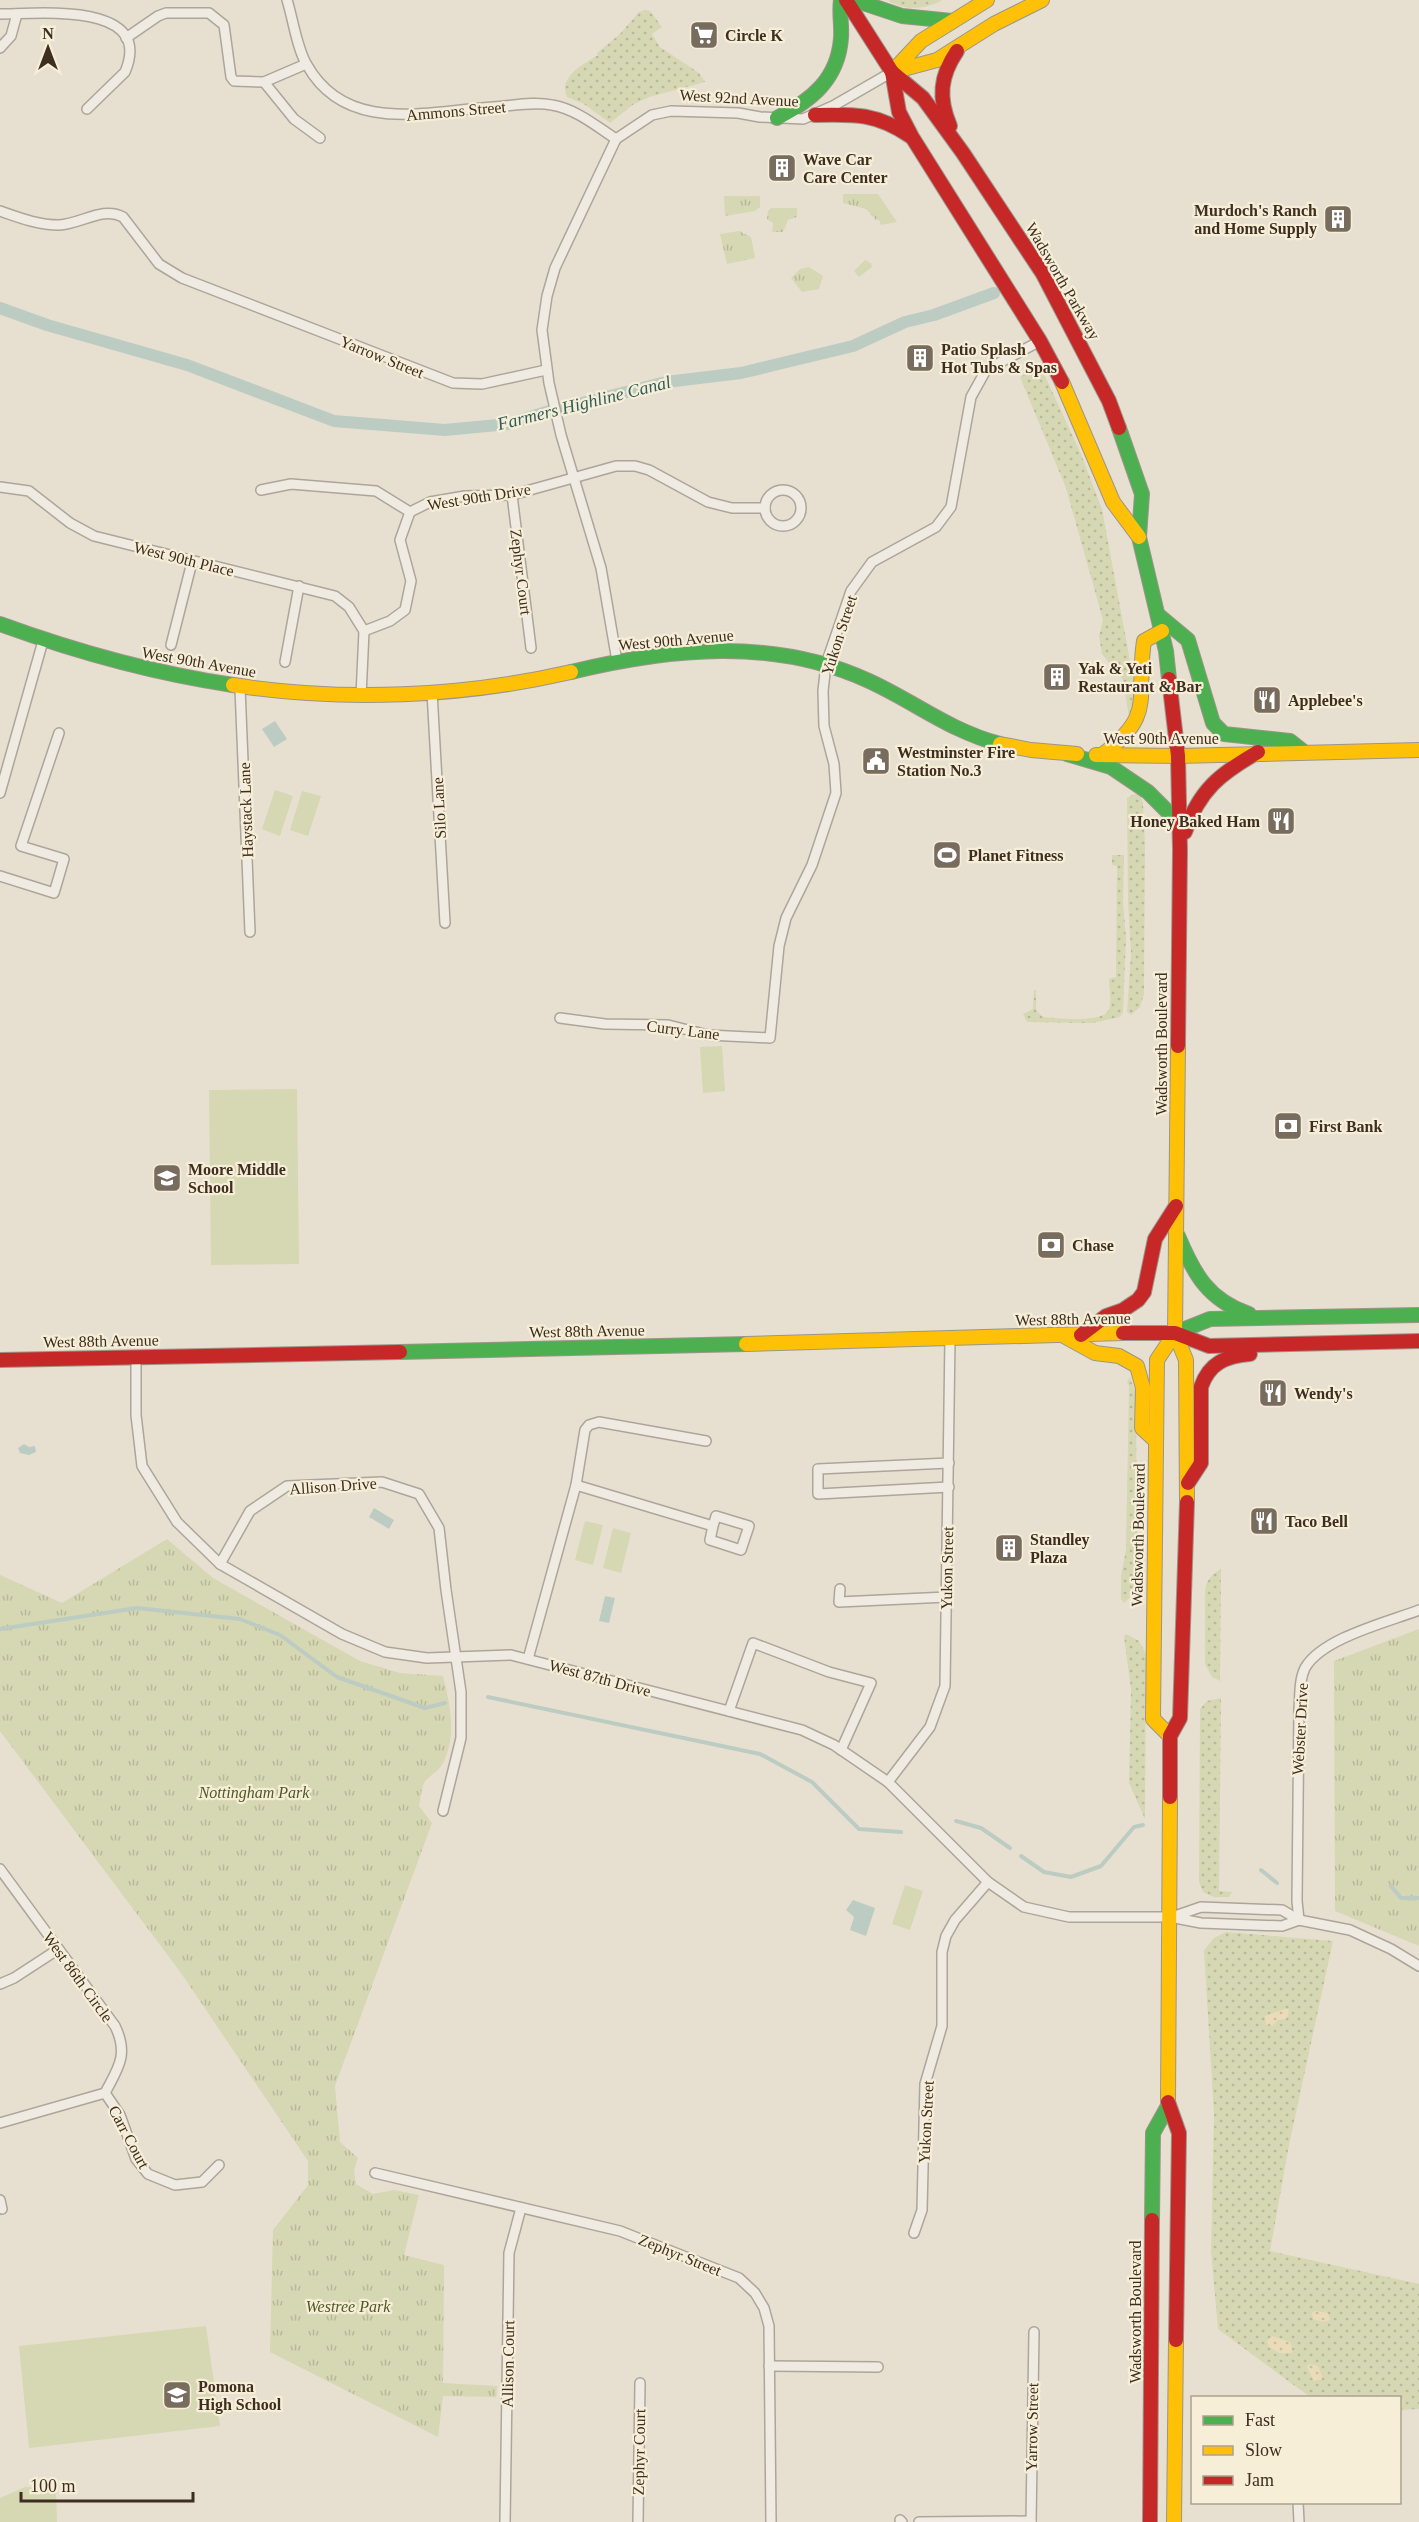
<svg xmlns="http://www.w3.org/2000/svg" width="1419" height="2522" font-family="'Times New Roman',serif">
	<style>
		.grass { fill: url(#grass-dots) }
		.sand { fill: url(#sand-dots) }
		.park { fill: url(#park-tufts) }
		.garden { fill: #d6d7b3 }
		.water { fill: #bcccc2 }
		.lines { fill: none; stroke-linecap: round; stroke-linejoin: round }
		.stream { stroke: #bcccc2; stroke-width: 4 }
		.canal { stroke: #bcccc2; stroke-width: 12 }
		.street-casing { stroke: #ada599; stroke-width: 12 }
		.fast-casing { stroke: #9c958a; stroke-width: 16 }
		.slow-casing { stroke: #9c958a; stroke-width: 16 }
		.jam-casing { stroke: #9c958a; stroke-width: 16 }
		.street { stroke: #efebe3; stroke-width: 9 }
		.fast { stroke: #4caf50; stroke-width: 14 }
		.slow { stroke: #ffc107; stroke-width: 14 }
		.jam { stroke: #c62828; stroke-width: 14 }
		.labels { text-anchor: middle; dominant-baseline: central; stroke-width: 4.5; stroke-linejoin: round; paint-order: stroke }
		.poi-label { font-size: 16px; font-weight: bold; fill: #3d2e20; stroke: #f7eed8; text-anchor: start }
		.street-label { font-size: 16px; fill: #3d2e20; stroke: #f7eed8 }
		.park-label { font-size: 16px; font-style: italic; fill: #4d5a26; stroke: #f7eed8 }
		.water-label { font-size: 18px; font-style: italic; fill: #2f5d5a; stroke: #f7eed8 }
	</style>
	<defs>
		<pattern id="grass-dots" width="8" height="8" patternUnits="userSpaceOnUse" patternTransform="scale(1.5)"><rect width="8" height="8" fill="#d6d7b3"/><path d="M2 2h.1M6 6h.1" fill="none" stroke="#b9b99a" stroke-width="1.8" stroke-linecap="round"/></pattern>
		<pattern id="sand-dots" width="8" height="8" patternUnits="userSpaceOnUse" patternTransform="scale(1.5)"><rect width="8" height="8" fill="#eadcb9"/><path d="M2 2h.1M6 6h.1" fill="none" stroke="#cabd9f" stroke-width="1.8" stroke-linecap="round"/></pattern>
		<pattern id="park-tufts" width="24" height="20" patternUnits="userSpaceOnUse" patternTransform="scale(1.5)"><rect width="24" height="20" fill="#d6d7b3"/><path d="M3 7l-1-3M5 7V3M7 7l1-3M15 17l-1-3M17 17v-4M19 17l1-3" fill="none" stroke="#b9b99a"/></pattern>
	</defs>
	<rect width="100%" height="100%" fill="#e7e0d1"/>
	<g class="grass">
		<path d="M 888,0 L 942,0 C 925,10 904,11 888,0 Z"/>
		<path d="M 645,10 L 650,11 L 662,27 L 652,34 L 660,47 L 699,73 L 705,82 L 649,97 L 634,104 L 610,123 L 584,104 L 567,97 C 558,76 584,64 598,55 L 597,53 L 620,34 L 639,12 Z"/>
		<polygon points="1037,368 1044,374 1081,454 1102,509 1137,699 1132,718 1129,717 1123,680 1102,654 1099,636 1103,620 1066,488 1020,377"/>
		<polygon points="1134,794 1140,794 1143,803 1145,845 1144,994 1140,1007 1131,1015 1127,1012 1131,953 1128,901 1127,798"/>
		<path d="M 1112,855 L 1124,855 L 1123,902 L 1126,938 L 1123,1012 L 1120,1017 L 1092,1023 L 1027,1022 L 1023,1014 L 1033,1009 L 1034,990 L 1036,990 L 1036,1010 L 1043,1017 C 1056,1018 1104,1024 1109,1009 C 1112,1001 1109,988 1109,979 L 1116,977 L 1117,866 L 1112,865 Z"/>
		<polygon points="1130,1377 1136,1394 1137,1584 1134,1594 1124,1603 1121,1599 1121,1576 1126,1550 1129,1386 1127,1382"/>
		<path d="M 1221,1569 L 1220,1681 L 1212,1677 L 1205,1664 L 1205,1593 C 1205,1581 1211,1575 1221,1569 Z"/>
		<polygon points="1126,1634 1139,1641 1146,1654 1145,1819 1129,1783 1131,1689 1124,1637"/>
		<polygon points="1221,1698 1219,1891 1232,1892 1229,1897 1214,1897 1203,1892 1199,1882 1200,1709 1207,1701"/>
		<polygon points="1226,1932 1333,1941 1289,2145 1270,2251 1419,2284 1419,2409 1400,2410 1400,2398 1310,2397 1218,2329 1211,2251 1214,2114 1204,1950 1214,1938"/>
	</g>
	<g class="sand">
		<polygon points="1285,2009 1289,2009 1287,2019 1278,2020 1272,2026 1266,2025 1265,2016"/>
		<polygon points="1315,2311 1328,2313 1330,2320 1323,2322 1313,2319 1312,2313"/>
		<polygon points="1272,2336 1290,2342 1293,2350 1291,2353 1279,2353 1269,2347 1267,2341"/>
		<polygon points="1310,2364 1318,2366 1323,2379 1314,2381 1307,2367"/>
	</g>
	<g class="park">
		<polygon points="843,194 878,194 897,222 881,225 879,220 876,220 866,209 843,203"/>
		<polygon points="724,196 760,196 760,207 755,211 725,216"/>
		<polygon points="771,208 797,208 797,217 788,220 783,232 772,232 773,223 767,219 768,211"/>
		<polygon points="739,231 751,237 755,258 727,264 720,234"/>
		<polygon points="865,260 871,263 872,267 859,277 854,271"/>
		<polygon points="809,267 823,276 819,289 802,292 791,278 800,269"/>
		<path d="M 167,1539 L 213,1578 L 360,1661 L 400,1673 L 443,1676 C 450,1704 457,1736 443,1763 C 439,1771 432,1774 426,1780 C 421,1785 421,1799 419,1806 L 432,1823 L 335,2086 L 340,2142 L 358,2158 L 354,2170 L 356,2184 L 373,2194 L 394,2190 L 419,2195 L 404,2255 L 444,2265 L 443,2383 L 497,2386 L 496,2397 L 443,2396 L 438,2437 L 270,2352 L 273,2230 L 308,2185 L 308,2161 L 181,1973 L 0,1731 L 0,1575 L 62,1603 Z"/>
		<polygon points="1419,1629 1419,1946 1335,1911 1334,1661"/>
	</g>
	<g class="garden">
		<polygon points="275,790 293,796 280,836 262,829"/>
		<polygon points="302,791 321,796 308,836 290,830"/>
		<polygon points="722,1046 725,1091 703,1093 700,1047"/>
		<polygon points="297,1089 299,1264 211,1265 209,1090"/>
		<polygon points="585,1521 603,1525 593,1565 575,1560"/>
		<polygon points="613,1528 631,1533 621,1573 603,1568"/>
		<polygon points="905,1885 923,1891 910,1930 892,1924"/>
		<polygon points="206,2326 220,2426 29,2448 19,2346"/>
		<polygon points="25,2487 56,2489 57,2522 0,2522 0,2498"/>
	</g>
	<g class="water">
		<polygon points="275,721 287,739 274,747 262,729"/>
		<polygon points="24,1444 29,1447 35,1446 36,1452 29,1455 20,1453 18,1448"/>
		<polygon points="374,1508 394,1520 389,1529 369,1517"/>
		<polygon points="605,1596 615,1598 609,1623 599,1621"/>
		<polygon points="853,1900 875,1908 866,1936 850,1930 854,1917 846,1910"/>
	</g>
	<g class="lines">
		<g class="stream">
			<polyline points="0,1629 137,1608 240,1619 280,1635 337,1677 425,1708 445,1703"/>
			<polyline points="488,1697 760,1754 812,1782 859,1829 901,1832"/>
			<polyline points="956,1821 981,1828 1010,1848"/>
			<polyline points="1021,1856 1044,1872 1071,1877 1101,1866 1134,1827 1143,1825"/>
			<polyline points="1261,1870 1277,1883"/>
			<polyline points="1391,1886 1401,1898 1419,1898"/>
		</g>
		<polyline class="canal" points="0,308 47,325 187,365 334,421 445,430 508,424 546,412 666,382 741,373 853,346 905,322 934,315 994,293"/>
		<g class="street-casing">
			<g id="street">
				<path d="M 287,0 C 293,19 297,49 307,65 C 346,135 428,111 493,107 C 511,106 534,101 552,105 C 576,109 596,126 616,139"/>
				<path d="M 0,14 C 38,14 155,1 125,72 L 87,109"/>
				<polyline points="126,38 158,16 166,13 209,13 224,25 231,77 234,81 264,82 306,64"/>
				<polyline points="0,48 11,36 17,14"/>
				<polyline points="264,82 294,119 320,138"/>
				<polyline points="616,139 555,268 547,296 542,330 549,383 561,435 601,568 617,661"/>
				<polyline points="616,139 652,115 671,111 738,113 760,117 803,119 833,106 892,72"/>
				<path d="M 0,211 C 20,218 38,225 59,225 C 81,224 103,206 123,217 L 159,264 L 182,278 L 453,383 L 482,384 L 546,370"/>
				<polyline points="0,487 29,491 70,523 94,536 335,596 349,607 364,631"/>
				<circle cx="783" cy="508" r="18"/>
				<polyline points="261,490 291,484 376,491 410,512 430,502 465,496 512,495 616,466 635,466 649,470 708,502 732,508 765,508"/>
				<polyline points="512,495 531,648"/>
				<polyline points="364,631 390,621 405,610 411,581 400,540 410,512"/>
				<polyline points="171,645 192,562"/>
				<polyline points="285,662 299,586"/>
				<polyline points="240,688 250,932"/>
				<polyline points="432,692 445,923"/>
				<polyline points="361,696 364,631"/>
				<polyline points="0,793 43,641"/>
				<polyline points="0,876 54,893 64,859 21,846 59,733"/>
				<polyline points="560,1018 605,1024 668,1025 708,1035 770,1038 779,946 786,918 812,865 836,793 834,764 824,726 823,691 826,664 851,591 872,562 936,527 951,507 971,397 986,370 1040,341"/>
				<polyline points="136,1356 136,1415 142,1466 177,1522 220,1564 342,1634 385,1652 427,1658 511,1655 802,1730 834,1745 888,1782 988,1882 1024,1907 1069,1917 1170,1917 1201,1923 1282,1926 1299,1920"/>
				<polyline points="576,1485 713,1526 716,1516 749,1526 741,1550 710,1540 713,1526"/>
				<polyline points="949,1487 818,1494 818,1469 949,1463"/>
				<polyline points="220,1564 250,1511 287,1486 382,1482 419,1494 439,1528 446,1590 461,1692 461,1738 443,1811"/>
				<polyline points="840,1589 839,1602 947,1597"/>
				<polyline points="528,1659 576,1485 585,1430 589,1425 599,1422 706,1441"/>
				<polyline points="729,1711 753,1643 829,1672 871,1683 841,1750"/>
				<polyline points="888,1782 930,1727 945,1686 950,1338"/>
				<path d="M 0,1869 L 115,2026 C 129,2055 118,2068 105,2093 L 0,2123"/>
				<polyline points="1172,1917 1201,1907 1282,1910 1299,1920 1350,1930 1391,1949 1419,1966"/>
				<path d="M 1299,1920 L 1297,1901 L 1299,1709 C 1300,1696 1299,1680 1305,1668 C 1322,1638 1388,1622 1419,1610"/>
				<polyline points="0,1984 14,1978 57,1950"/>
				<polyline points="105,2093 120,2115 136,2159 148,2174 175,2185 202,2182 219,2165"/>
				<polyline points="375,2173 620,2231 739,2278 755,2293 764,2308 769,2326 771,2522"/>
				<polyline points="0,2200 2,2209"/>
				<polyline points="914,2233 922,2210 925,2084 942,2026 942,1952 946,1936 955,1920 988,1882"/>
				<polyline points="769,2366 878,2367"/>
				<polyline points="1298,2502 1299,2522"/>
				<polyline points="900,2520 902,2522"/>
				<polyline points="505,2522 509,2253 521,2208"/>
				<polyline points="638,2522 640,2383"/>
				<polyline points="919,2522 1031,2521"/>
				<polyline points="1031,2522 1034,2332"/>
			</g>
		</g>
		<g class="fast-casing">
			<g id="fast">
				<polyline points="854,0 902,16 952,21"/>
				<path d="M 777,118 C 812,100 838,79 841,38 C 842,25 839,13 841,0"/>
				<polyline points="1119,428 1142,494 1139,537 1166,651 1169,679"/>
				<polyline points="1158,615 1188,640 1213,723 1224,734 1290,741 1304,752"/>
				<path d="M 0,624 C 77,652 152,673 233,685"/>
				<path d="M 571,672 C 670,648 774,637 869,681 C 915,702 950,731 1000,744"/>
				<polyline points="1067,754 1111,767 1148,792 1179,823"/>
				<path d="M 1178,1236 C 1194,1274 1208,1300 1249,1314"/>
				<polyline points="1175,1333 1210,1319 1419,1315"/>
				<polyline points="400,1352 746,1344"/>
				<polyline points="1152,2220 1153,2133 1168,2106"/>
			</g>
		</g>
		<g class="slow-casing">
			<g id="slow">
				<polyline points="892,72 937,60 994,24 1042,0"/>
				<polyline points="892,72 921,41 987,0"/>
				<polyline points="1062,382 1113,502 1139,537"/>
				<path d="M 233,685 C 344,702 462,697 571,672"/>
				<polyline points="1000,744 1031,750 1077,754"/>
				<polyline points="1096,755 1178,756 1419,750"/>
				<path d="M 1102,755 C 1157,713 1135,700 1144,641 L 1162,631"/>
				<polyline points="1178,1046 1175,1333 1186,1360 1187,1502"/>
				<polyline points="1064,1336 1095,1353 1119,1356 1137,1366 1143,1388 1142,1428 1155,1440"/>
				<polyline points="746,1344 1123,1333"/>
				<polyline points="1170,1736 1153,1719 1157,1360 1175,1333"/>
				<polyline points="1168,2102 1170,1797"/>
				<polyline points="1174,2522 1176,2340"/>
			</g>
		</g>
		<g class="jam-casing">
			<g id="jam">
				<polyline points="846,0 892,72 923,98 963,153 1043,274 1109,401 1119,428"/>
				<polyline points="892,72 899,112 912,137 1040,341 1062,382"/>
				<path d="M 815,115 C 854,114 876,113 910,136"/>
				<path d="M 950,126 C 938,98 940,76 957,51"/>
				<polyline points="1169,679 1178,756 1180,850 1178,1046"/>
				<path d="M 1185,832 C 1199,790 1221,773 1258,752"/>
				<polyline points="1123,1333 1175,1333 1209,1346 1419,1341"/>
				<polyline points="1081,1335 1106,1316 1123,1310 1138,1300 1144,1292 1155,1239 1176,1206"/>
				<polyline points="0,1360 400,1352"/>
				<path d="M 1188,1483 L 1201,1463 L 1201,1387 C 1209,1363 1226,1356 1250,1354"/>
				<polyline points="1170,1797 1170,1736 1180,1718 1187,1502"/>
				<polyline points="1168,2102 1179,2133 1176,2340"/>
				<polyline points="1150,2522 1152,2220"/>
			</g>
		</g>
		<use href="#street" class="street"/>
		<use href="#fast" class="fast"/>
		<use href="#slow" class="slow"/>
		<use href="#jam" class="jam"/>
	</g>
	<defs>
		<g id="supermarket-square" transform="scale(1.5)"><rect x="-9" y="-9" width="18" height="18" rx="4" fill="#786c5e" stroke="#f7eed8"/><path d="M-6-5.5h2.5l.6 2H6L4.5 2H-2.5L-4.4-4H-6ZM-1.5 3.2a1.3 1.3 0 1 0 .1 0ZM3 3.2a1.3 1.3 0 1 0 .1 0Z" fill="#fff"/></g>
		<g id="building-square" transform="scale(1.5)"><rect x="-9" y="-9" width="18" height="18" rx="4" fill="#786c5e" stroke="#f7eed8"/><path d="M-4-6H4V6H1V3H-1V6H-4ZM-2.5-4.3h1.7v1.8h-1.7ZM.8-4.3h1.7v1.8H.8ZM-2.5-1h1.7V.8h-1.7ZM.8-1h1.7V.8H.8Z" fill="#fff"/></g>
		<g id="restaurant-square" transform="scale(1.5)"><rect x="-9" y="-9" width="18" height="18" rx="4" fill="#786c5e" stroke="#f7eed8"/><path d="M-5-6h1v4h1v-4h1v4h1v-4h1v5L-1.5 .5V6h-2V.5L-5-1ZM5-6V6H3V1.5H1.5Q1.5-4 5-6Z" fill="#fff"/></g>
		<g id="civic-square" transform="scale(1.5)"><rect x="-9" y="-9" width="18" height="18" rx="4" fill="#786c5e" stroke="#f7eed8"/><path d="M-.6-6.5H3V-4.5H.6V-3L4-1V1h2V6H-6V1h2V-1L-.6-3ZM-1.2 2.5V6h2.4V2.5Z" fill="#fff"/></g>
		<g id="stadium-square" transform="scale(1.5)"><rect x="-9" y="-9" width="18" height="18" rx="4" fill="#786c5e" stroke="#f7eed8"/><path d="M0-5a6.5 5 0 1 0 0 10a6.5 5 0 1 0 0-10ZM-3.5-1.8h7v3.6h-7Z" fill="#fff"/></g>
		<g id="bank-square" transform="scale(1.5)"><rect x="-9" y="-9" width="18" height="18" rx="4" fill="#786c5e" stroke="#f7eed8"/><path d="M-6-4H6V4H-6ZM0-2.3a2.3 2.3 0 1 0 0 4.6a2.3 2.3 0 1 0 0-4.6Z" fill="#fff"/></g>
		<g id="school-square" transform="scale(1.5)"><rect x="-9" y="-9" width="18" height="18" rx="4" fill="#786c5e" stroke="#f7eed8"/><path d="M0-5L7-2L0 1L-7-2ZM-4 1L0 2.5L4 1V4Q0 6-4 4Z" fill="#fff"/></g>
	</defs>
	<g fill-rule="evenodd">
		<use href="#supermarket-square" x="704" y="35"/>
		<use href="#building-square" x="782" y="168"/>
		<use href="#building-square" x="1338" y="219"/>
		<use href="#building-square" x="920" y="358"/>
		<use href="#building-square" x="1057" y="677"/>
		<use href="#restaurant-square" x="1267" y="700"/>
		<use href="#civic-square" x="876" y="761"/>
		<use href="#restaurant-square" x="1281" y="821"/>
		<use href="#stadium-square" x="947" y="855"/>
		<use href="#bank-square" x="1288" y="1126"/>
		<use href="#school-square" x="167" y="1178"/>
		<use href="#bank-square" x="1051" y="1245"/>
		<use href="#restaurant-square" x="1273" y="1393"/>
		<use href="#restaurant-square" x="1264" y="1521"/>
		<use href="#building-square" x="1009" y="1548"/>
		<use href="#school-square" x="177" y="2395"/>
	</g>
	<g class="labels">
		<g class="poi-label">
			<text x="725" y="35">Circle K</text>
			<text x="803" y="159">Wave Car<tspan x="803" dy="18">Care Center</tspan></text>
			<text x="1317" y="210" text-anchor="end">Murdoch's Ranch<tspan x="1317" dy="18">and Home Supply</tspan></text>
			<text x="941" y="349">Patio Splash<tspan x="941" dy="18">Hot Tubs &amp; Spas</tspan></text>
			<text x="1078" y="668">Yak &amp; Yeti<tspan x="1078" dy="18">Restaurant &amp; Bar</tspan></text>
			<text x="1288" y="700">Applebee's</text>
			<text x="897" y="752">Westminster Fire<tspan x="897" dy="18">Station No.3</tspan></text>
			<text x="1260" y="821" text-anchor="end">Honey Baked Ham</text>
			<text x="968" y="855">Planet Fitness</text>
			<text x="1309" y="1126">First Bank</text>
			<text x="188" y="1169">Moore Middle<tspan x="188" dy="18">School</tspan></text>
			<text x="1072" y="1245">Chase</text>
			<text x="1294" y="1393">Wendy's</text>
			<text x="1285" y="1521">Taco Bell</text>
			<text x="1030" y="1539">Standley<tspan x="1030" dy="18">Plaza</tspan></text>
			<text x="198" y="2386">Pomona<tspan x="198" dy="18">High School</tspan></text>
		</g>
		<g class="street-label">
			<text transform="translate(739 98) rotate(3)">West 92nd Avenue</text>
			<text transform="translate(456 111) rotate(-5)">Ammons Street</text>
			<text transform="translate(1063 281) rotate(60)">Wadsworth Parkway</text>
			<text transform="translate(382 357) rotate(22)">Yarrow Street</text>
			<text transform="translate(479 497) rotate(-9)">West 90th Drive</text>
			<text transform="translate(184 559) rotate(14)">West 90th Place</text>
			<text transform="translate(521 572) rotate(83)">Zephyr Court</text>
			<text transform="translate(839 635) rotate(-72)">Yukon Street</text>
			<text transform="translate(676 640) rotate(-5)">West 90th Avenue</text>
			<text transform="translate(199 662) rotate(10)">West 90th Avenue</text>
			<text x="1161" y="738">West 90th Avenue</text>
			<text transform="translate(439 808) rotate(-93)">Silo Lane</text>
			<text transform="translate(246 810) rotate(-92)">Haystack Lane</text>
			<text transform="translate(683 1030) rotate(7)">Curry Lane</text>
			<text transform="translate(1161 1044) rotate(-90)">Wadsworth Boulevard</text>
			<text transform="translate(1073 1319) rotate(-1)">West 88th Avenue</text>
			<text transform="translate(587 1331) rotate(-1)">West 88th Avenue</text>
			<text transform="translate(101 1341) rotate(-1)">West 88th Avenue</text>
			<text transform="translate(333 1486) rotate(-4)">Allison Drive</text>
			<text transform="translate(1138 1535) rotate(-89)">Wadsworth Boulevard</text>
			<text transform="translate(947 1568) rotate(-89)">Yukon Street</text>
			<text transform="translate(600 1678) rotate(15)">West 87th Drive</text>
			<text transform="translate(1300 1729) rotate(-87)">Webster Drive</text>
			<text transform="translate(78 1977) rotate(54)">West 86th Circle</text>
			<text transform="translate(926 2122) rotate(-87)">Yukon Street</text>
			<text transform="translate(129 2137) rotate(62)">Carr Court</text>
			<text transform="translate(680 2255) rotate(22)">Zephyr Street</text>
			<text transform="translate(1135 2312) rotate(-90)">Wadsworth Boulevard</text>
			<text transform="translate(508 2364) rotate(-89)">Allison Court</text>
			<text transform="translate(1032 2427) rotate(-89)">Yarrow Street</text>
			<text transform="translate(639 2452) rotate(-89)">Zephyr Court</text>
		</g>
		<g class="park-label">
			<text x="254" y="1792">Nottingham Park</text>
			<text x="348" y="2306">Westree Park</text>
		</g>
		<g class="water-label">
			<text transform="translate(584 403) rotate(-14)">Farmers Highline Canal</text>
		</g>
	</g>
	<rect x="1191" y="2396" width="210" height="108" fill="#f7eed8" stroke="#ada18e" stroke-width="1.5"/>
	<rect x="1203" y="2416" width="30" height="9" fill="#4caf50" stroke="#ada18e" stroke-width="1.5"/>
	<text x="1245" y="2426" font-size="18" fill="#3d2e20">Fast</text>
	<rect x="1203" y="2446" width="30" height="9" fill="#ffc107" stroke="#ada18e" stroke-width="1.5"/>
	<text x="1245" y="2456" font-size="18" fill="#3d2e20">Slow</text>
	<rect x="1203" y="2476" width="30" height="9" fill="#c62828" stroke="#ada18e" stroke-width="1.5"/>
	<text x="1245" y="2486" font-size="18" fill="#3d2e20">Jam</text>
	<g transform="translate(48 48)" stroke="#f7eed8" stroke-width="4.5" paint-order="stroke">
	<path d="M0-4.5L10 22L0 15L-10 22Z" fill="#3d2e20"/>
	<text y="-9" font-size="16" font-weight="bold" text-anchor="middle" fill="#3d2e20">N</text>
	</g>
	<path d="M21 2492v9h172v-9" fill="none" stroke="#3d2e20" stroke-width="3"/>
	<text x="30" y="2492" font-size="18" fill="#3d2e20" stroke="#f7eed8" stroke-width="4.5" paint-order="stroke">100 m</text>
</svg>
